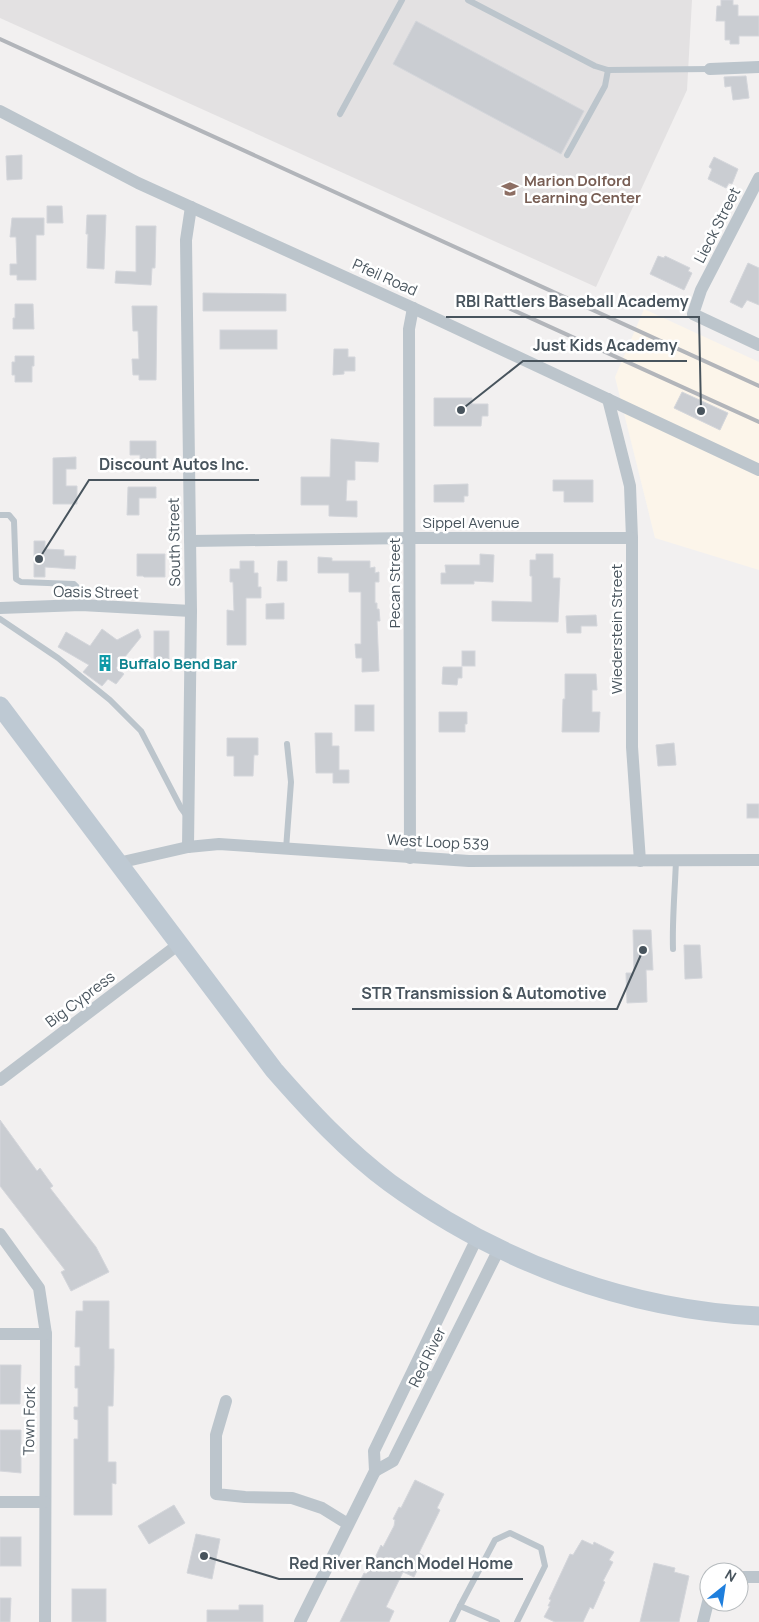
<svg xmlns="http://www.w3.org/2000/svg" width="759" height="1622" font-family="Manrope,sans-serif">
	<style>
		.commercial { fill: #fcf5ea }
		.education { fill: #e3e1e2 }
		.building { fill: #cacdd2; stroke: #d4d6db }
		.lines { fill: none; stroke-linecap: round; stroke-linejoin: round }
		.lane { stroke: #bcc5cc; stroke-width: 6 }
		.street { stroke: #bcc5cc; stroke-width: 12 }
		.secondary { stroke: #bec9d3; stroke-width: 19 }
		.rail { stroke: #b2b5ba; stroke-width: 4 }
		.labels { text-anchor: middle; dominant-baseline: central; stroke-width: 5; stroke-linejoin: round; paint-order: stroke }
		.education-label { font-size: 15px; font-weight: bold; fill: #785e54; stroke: #fff; text-anchor: start }
		.street-label { font-size: 15px; fill: #48545d; stroke: #fff }
		.culture-label { font-size: 15px; font-weight: bold; fill: #0d838f; stroke: #fff; text-anchor: start }
		.leader { fill: none; stroke: #48545d; stroke-width: 2 }
		.callout-dot { fill: #48545d; stroke: #fff; stroke-width: 2 }
		.callout-label { font-size: 16px; text-anchor: middle; font-weight: bold; fill: #48545d; stroke: #fff; stroke-width: 5; stroke-linejoin: round; paint-order: stroke }
	</style>
	<rect width="100%" height="100%" fill="#f2f0f0"/>
	<polygon class="commercial" points="644,309 759,362 759,570 655,538 615,377"/>
	<polygon class="education" points="0,0 692,0 687,90 596,287 0,18"/>
	<g class="building">
		<polygon points="721,0 733,0 733,5 738,5 738,16 759,16 759,36 739,36 739,44 730,44 730,40 725,40 725,21 716,21 717,6 721,6"/>
		<polygon points="416,21 584,111 561,154 393,64"/>
		<polygon points="746,76 749,98 733,100 731,86 725,87 724,77"/>
		<polygon points="22,155 22,179 7,180 6,156"/>
		<polygon points="714,157 738,169 732,184 729,183 726,188 708,179 712,169 709,167"/>
		<polygon points="47,206 62,206 63,223 47,223"/>
		<polygon points="87,215 106,215 104,269 87,268 88,234 86,234"/>
		<polygon points="12,218 44,218 44,235 36,235 36,280 17,280 17,275 10,275 10,264 17,264 16,237 10,237"/>
		<polygon points="136,226 156,226 155,268 152,268 151,285 115,283 116,271 136,272"/>
		<polygon points="658,256 664,258 665,256 690,268 688,271 692,273 684,290 650,274"/>
		<polygon points="748,263 759,268 759,305 747,300 742,308 730,302"/>
		<polygon points="203,293 286,294 286,311 203,311"/>
		<polygon points="15,304 33,304 34,329 13,329 13,318 15,318"/>
		<polygon points="132,306 157,306 156,380 139,380 139,375 133,375 132,359 139,359 138,331 133,331"/>
		<rect x="220" y="330" width="57" height="19"/>
		<polygon points="334,349 348,349 348,357 355,357 355,371 344,371 344,374 333,375"/>
		<polygon points="15,356 34,356 34,366 32,366 32,382 15,382 15,375 12,375 12,362 15,362"/>
		<polygon points="682,392 728,413 720,430 674,408"/>
		<polygon points="434,398 472,398 472,404 488,404 488,416 482,416 481,426 434,426"/>
		<polygon points="331,439 379,443 378,462 355,461 355,480 347,480 346,501 357,501 357,517 329,516 329,505 301,505 301,477 330,477"/>
		<polygon points="130,441 156,441 156,468 140,468 140,455 130,455"/>
		<polygon points="76,457 76,469 66,469 66,486 77,486 77,504 53,504 53,458"/>
		<polygon points="553,480 593,480 593,502 564,502 564,491 553,491"/>
		<polygon points="468,484 468,496 464,496 464,502 434,502 434,485"/>
		<polygon points="128,487 156,487 156,498 139,498 139,515 127,515"/>
		<polygon points="34,541 45,541 45,549 64,550 64,556 76,556 75,569 45,567 45,577 34,577"/>
		<polygon points="137,554 165,554 165,577 144,577 143,576 137,576"/>
		<polygon points="480,554 494,555 493,582 474,581 474,584 441,584 441,573 446,573 445,565 480,565"/>
		<polygon points="536,554 553,554 553,578 560,578 558,622 492,621 492,601 532,602 532,576 530,576 530,560 536,560"/>
		<polygon points="318,557 332,558 332,561 370,561 370,568 375,567 375,573 379,572 379,582 375,582 375,603 377,603 377,609 379,609 380,621 377,621 379,671 362,672 362,658 356,658 355,644 361,644 361,592 349,592 349,573 318,573"/>
		<polygon points="240,561 254,561 254,573 258,573 258,587 261,587 261,598 246,598 246,645 227,645 227,610 234,611 233,582 230,582 230,569 240,569"/>
		<polygon points="278,561 287,561 287,581 277,581"/>
		<polygon points="284,603 284,619 266,619 266,604"/>
		<polygon points="596,615 597,626 581,626 581,633 567,633 566,616"/>
		<polygon points="102,629 117,640 138,629 141,637 116,668 124,674 116,684 108,679 102,686 83,672 89,665 58,647 66,632 90,646"/>
		<rect x="154" y="631" width="15" height="32"/>
		<rect x="462" y="651" width="13" height="15"/>
		<polygon points="443,667 462,667 462,678 458,678 457,685 442,684"/>
		<polygon points="565,674 596,674 597,690 592,690 592,712 600,712 599,732 562,732 563,699 565,699"/>
		<rect x="355" y="705" width="19" height="26"/>
		<polygon points="439,712 467,712 467,724 465,724 465,732 439,732"/>
		<polygon points="315,733 332,733 332,746 339,746 339,770 349,770 349,783 333,783 333,773 316,773"/>
		<polygon points="227,738 258,738 258,755 254,755 253,776 234,776 234,756 227,756"/>
		<polygon points="674,743 676,765 658,766 656,745"/>
		<rect x="747" y="804" width="12" height="14"/>
		<polygon points="633,930 651,930 653,970 646,970 647,1002 627,1003 626,973 634,973"/>
		<polygon points="684,945 700,945 702,978 685,979"/>
		<polygon points="0,1120 37,1171 40,1168 53,1186 50,1188 96,1247 109,1272 71,1291 61,1272 65,1270 0,1186"/>
		<polygon points="83,1301 109,1301 109,1349 114,1349 114,1367 113,1406 108,1406 108,1462 116,1462 116,1484 112,1483 112,1515 74,1515 74,1439 78,1439 78,1420 74,1419 74,1407 78,1407 78,1388 75,1388 75,1366 80,1366 80,1347 75,1347 76,1311 83,1311"/>
		<polygon points="0,1365 21,1365 20,1404 0,1404"/>
		<polygon points="0,1430 21,1430 21,1473 0,1471"/>
		<polygon points="415,1480 444,1494 437,1508 440,1510 419,1553 424,1556 414,1577 403,1572 386,1607 394,1611 389,1622 340,1622 364,1573 366,1574 369,1571 381,1545 383,1547 394,1526 395,1520 393,1519 399,1507 401,1508"/>
		<polygon points="174,1505 185,1523 149,1544 138,1526"/>
		<polygon points="196,1534 220,1539 212,1579 187,1573"/>
		<rect x="0" y="1537" width="21" height="29"/>
		<polygon points="582,1540 593,1545 594,1542 614,1552 609,1560 613,1562 603,1581 605,1582 593,1609 590,1607 583,1622 555,1622 544,1617 550,1606 548,1606 551,1600 549,1599 570,1554 573,1555"/>
		<polygon points="654,1563 675,1568 674,1572 689,1576 679,1622 640,1622"/>
		<rect x="72" y="1589" width="34" height="33"/>
		<polygon points="0,1598 11,1598 10,1622 0,1622"/>
		<polygon points="239,1605 263,1605 263,1622 207,1622 207,1610 239,1610"/>
	</g>
	<g class="lines">
		<g class="lane">
			<polyline points="468,0 595,66 608,70 710,69"/>
			<polyline points="340,114 402,0"/>
			<polyline points="567,155 605,86 608,70"/>
			<polyline points="0,515 9,515 14,521 16,579 21,582 74,584 79,589 81,605"/>
			<polyline points="0,619 58,658 110,700 141,731 181,808 186,815"/>
			<polyline points="286,849 291,782 287,744"/>
			<path d="M 673,949 C 672,920 675,890 676,860"/>
			<polyline points="414,1366 435,1377"/>
			<polyline points="460,1606 495,1540 510,1533 541,1548 545,1566 517,1622"/>
			<polyline points="452,1622 460,1606 497,1622"/>
		</g>
		<g class="street">
			<polyline points="710,69 759,67"/>
			<polyline points="0,111 138,183 413,308 759,470"/>
			<polyline points="759,178 701,290 693,314 759,345"/>
			<polyline points="608,399 630,486 632,538 632,747 640,861"/>
			<polyline points="190,541 410,538 632,538"/>
			<polyline points="0,608 81,605 191,611"/>
			<polyline points="188,847 191,611 186,240 191,207"/>
			<polyline points="410,858 409,329 413,308"/>
			<polyline points="118,863 188,847 219,844 469,861 759,860"/>
			<polyline points="0,1080 179,944"/>
			<polyline points="0,1234 39,1288 46,1334 45,1622"/>
			<polyline points="0,1334 46,1334"/>
			<polyline points="226,1401 216,1435 216,1494 245,1497 292,1498 322,1508 348,1524"/>
			<polyline points="375,1471 393,1461 499,1249"/>
			<polyline points="0,1502 45,1502"/>
			<polyline points="739,1577 759,1577"/>
			<polyline points="300,1622 375,1471 374,1451 477,1238"/>
			<polyline points="703,1622 709,1598"/>
		</g>
		<path class="secondary" d="M 0,706 L 274,1070 C 309,1110 347,1151 390,1183 C 497,1261 626,1310 759,1316"/>
		<g class="rail">
			<polyline points="0,39 759,386"/>
			<polyline points="491,300 759,422"/>
		</g>
	</g>
	<defs>
		<g id="school-bare" transform="scale(1.35)"><path d="M0-5L7-2L0 1L-7-2ZM-4 1L0 2.5L4 1V4Q0 6-4 4Z" fill="#8d6e63" stroke="#fff" stroke-width="2.5" paint-order="stroke"/></g>
		<g id="building-bare" transform="scale(1.35)"><path d="M-4-6H4V6H1V3H-1V6H-4ZM-2.5-4.3h1.7v1.8h-1.7ZM.8-4.3h1.7v1.8H.8ZM-2.5-1h1.7V.8h-1.7ZM.8-1h1.7V.8H.8Z" fill="#0f9aa8" stroke="#fff" stroke-width="2.5" paint-order="stroke"/></g>
	</defs>
	<g fill-rule="evenodd">
		<use href="#school-bare" x="510" y="189"/>
		<use href="#building-bare" x="105" y="663"/>
	</g>
	<g class="labels">
		<g class="education-label">
			<text x="524" y="180">Marion Dolford<tspan x="524" dy="17">Learning Center</tspan></text>
		</g>
		<g class="street-label">
			<text transform="translate(717 225) rotate(-63)">Lieck Street</text>
			<text transform="translate(385 277) rotate(24)">Pfeil Road</text>
			<text x="471" y="522">Sippel Avenue</text>
			<text transform="translate(174 542) rotate(-91)">South Street</text>
			<text transform="translate(394 583) rotate(-90)">Pecan Street</text>
			<text transform="translate(96 592) rotate(1)">Oasis Street</text>
			<text transform="translate(616 629) rotate(-90)">Wiederstein Street</text>
			<text transform="translate(438 842) rotate(3)">West Loop 539</text>
			<text transform="translate(80 999) rotate(-37)">Big Cypress</text>
			<text transform="translate(427 1357) rotate(-64)">Red River</text>
			<text transform="translate(29 1421) rotate(-89)">Town Fork</text>
		</g>
		<g class="culture-label">
			<text x="119" y="663">Buffalo Bend Bar</text>
		</g>
	</g>
	<path class="leader" d="M701 411L699 317H446M461 410L523 361H687M39 559L89 480H259M643 950L617 1009H352M204 1556L279 1579H523"/>
	<g class="callout-dot">
		<circle cx="701" cy="411" r="5"/>
		<circle cx="461" cy="410" r="5"/>
		<circle cx="39" cy="559" r="5"/>
		<circle cx="643" cy="950" r="5"/>
		<circle cx="204" cy="1556" r="5"/>
	</g>
	<g class="callout-label">
		<text x="572" y="307">RBI Rattlers Baseball Academy</text>
		<text x="605" y="351">Just Kids Academy</text>
		<text x="174" y="470">Discount Autos Inc.</text>
		<text x="484" y="999">STR Transmission &amp; Automotive</text>
		<text x="401" y="1569">Red River Ranch Model Home</text>
	</g>
	<g transform="translate(724 1587) rotate(30)"><circle r="24" fill="#ffffff" stroke="#b6bbbe"/>
	<path d="M0-4L9 19L0 12L-9 19Z" fill="#1f7fdd"/>
	<text y="-8" font-size="14" font-weight="bold" text-anchor="middle" fill="#48545d">N</text>
	</g>
</svg>
